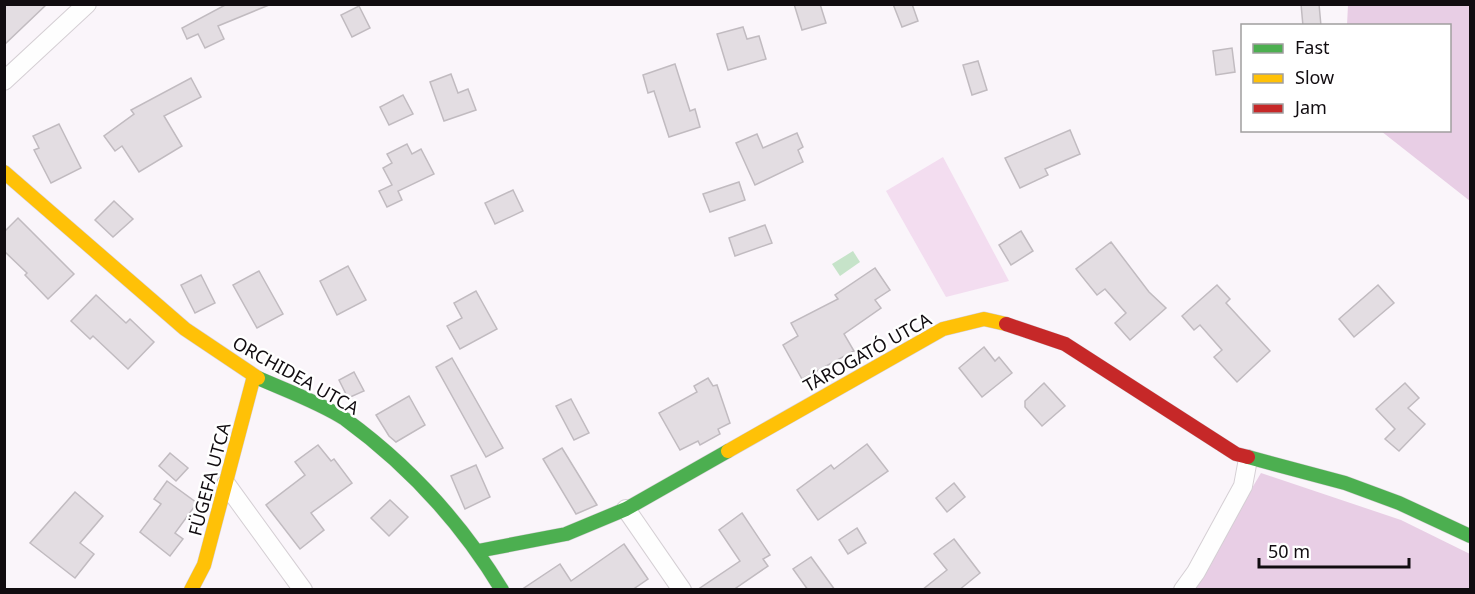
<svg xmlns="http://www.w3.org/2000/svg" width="1475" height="594" font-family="'Noto Sans',sans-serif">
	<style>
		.green { fill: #f3ddf0 }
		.forest { fill: #e8cee5 }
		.water { fill: #c6e3c9 }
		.building { fill: #e3dde2; stroke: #c1bbc0; stroke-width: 1.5 }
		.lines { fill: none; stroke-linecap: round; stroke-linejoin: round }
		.street-casing { stroke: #d5cfd4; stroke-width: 20 }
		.fast-casing { stroke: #d5cfd4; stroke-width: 15 }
		.slow-casing { stroke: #d5cfd4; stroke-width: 15 }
		.jam-casing { stroke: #d5cfd4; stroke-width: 15 }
		.street { stroke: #fefefe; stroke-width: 18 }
		.fast { stroke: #4caf50; stroke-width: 14 }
		.slow { stroke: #ffc107; stroke-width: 14 }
		.jam { stroke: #c62828; stroke-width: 14 }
		.labels { text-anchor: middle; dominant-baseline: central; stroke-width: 5; stroke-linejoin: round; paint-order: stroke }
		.street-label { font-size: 18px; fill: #110c10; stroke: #fff }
	</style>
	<rect width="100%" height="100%" fill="#faf5fa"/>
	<polygon class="green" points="943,157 1009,281 946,297 886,191"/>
	<g class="forest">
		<polygon points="1348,5 1470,5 1470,201 1381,131 1450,130 1450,26 1347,25"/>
		<polygon points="1261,473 1401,520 1470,554 1470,589 1191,590"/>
	</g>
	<polygon class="water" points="853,251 860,262 840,276 832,264"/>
	<g class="building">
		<polygon points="4,4 47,4 4,45"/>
		<polygon points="227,4 269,5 218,26 224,39 205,48 198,34 187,39 182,28"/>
		<polygon points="794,4 820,4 826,23 802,30"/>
		<polygon points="893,4 912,4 918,21 902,27"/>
		<polygon points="1301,4 1319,4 1321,26 1303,26"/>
		<polygon points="359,6 370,28 352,37 341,15"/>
		<polygon points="743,27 747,39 759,36 766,59 728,70 717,34"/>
		<polygon points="1232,48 1235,72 1216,75 1213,51"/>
		<polygon points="978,61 987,90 972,95 963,65"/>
		<polygon points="675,64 690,111 695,109 700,127 669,137 654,91 648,93 643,75"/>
		<polygon points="451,74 458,93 468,89 476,110 444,121 430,82"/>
		<polygon points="191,78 201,97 164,116 182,146 139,172 122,146 115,151 104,136 134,114 131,110"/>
		<polygon points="403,95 413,114 389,125 380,107"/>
		<polygon points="59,124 81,168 51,183 34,150 39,148 33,136"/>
		<polygon points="1070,130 1080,154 1045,169 1048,175 1020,188 1005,158"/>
		<polygon points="797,133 803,147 798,150 803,162 755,185 736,143 757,134 763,148"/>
		<polygon points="407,144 412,154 421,149 434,174 398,191 402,200 387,207 379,191 392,185 383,168 392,163 387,154"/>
		<polygon points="739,182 745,200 710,212 703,194"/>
		<polygon points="513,190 523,211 495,224 485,203"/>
		<polygon points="114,201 133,219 113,237 95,220"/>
		<polygon points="18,218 74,274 48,299 25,275 27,273 4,251 4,232"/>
		<polygon points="765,225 772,243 735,256 729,238"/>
		<polygon points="1021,231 1033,251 1011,265 999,245"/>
		<polygon points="1111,242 1149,292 1166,308 1130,340 1115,323 1126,313 1105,289 1097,295 1076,269"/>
		<polygon points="348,266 366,300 337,315 320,281"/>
		<polygon points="875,268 890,290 875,300 881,308 844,334 854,351 802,379 783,345 798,336 791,323 838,299 835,295"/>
		<polygon points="259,271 283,314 257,328 233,285"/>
		<polygon points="201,275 215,303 195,313 181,285"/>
		<polygon points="1217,285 1230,299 1226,303 1270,351 1237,382 1214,357 1222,350 1200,325 1194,330 1182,316"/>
		<polygon points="1378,285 1394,303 1354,337 1339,319"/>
		<polygon points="476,291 497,329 460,349 447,326 462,318 454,303"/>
		<polygon points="96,295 126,323 130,319 154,342 128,369 93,336 90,339 71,321"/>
		<polygon points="984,347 995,361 999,357 1012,373 982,397 959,368"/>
		<polygon points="452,358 503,448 486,457 436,367"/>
		<polygon points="354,372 364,391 348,398 339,380"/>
		<polygon points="708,378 713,386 717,385 730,423 718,429 720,434 700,445 698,441 680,450 659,413 697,392 694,386"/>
		<polygon points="1044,383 1065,406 1042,426 1025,407 1025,401"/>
		<polygon points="1405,383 1419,398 1408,408 1425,424 1399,451 1385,439 1395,429 1376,409"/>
		<polygon points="409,396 425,425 396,442 389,436 376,415"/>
		<polygon points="571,399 589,433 574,440 556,406"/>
		<polygon points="867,444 888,471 818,520 797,490 831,465 834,469"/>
		<polygon points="318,445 331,461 334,459 352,483 311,513 324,530 300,549 266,505 305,475 295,462"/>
		<polygon points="562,448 597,505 576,514 543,459"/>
		<polygon points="170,453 188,468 176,481 159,466"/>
		<polygon points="476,465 490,497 465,509 451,476"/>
		<polygon points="167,481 197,503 175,533 183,539 170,556 140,532 161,504 154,499"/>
		<polygon points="954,483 965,497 947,512 936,498"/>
		<polygon points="75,492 103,516 80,543 94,554 75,578 30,543"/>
		<polygon points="390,500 408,517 389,536 371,518"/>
		<polygon points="742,513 770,555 763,559 768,566 733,590 697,590 740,561 719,530"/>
		<polygon points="857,528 866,543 848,554 839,540"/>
		<polygon points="954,539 980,573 959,590 922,590 947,570 934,554"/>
		<polygon points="624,544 648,579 632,590 521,590 560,564 571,581"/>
		<polygon points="811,557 835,590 808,590 793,569"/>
	</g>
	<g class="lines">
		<g class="street-casing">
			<g id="street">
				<polyline points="4,81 87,4"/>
				<polyline points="226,484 303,590"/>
				<polyline points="626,509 682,590"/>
				<polyline points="1183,590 1196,572 1243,486 1248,459"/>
			</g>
		</g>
		<g class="fast-casing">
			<g id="fast">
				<path d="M 258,378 C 285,390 321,403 345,419 C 408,465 462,524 502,590"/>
				<polyline points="1248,457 1345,483 1399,503 1470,536"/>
				<polyline points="478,551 566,534 626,509 728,451"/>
			</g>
		</g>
		<g class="slow-casing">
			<g id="slow">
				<polyline points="4,172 185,329 258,378"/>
				<polyline points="728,451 943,329 984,319 1006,324"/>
				<polyline points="191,590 204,565 254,376"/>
			</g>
		</g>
		<g class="jam-casing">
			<polyline id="jam" points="1006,324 1065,344 1236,454 1248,457"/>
		</g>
		<use href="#street" class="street"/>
		<use href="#fast" class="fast"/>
		<use href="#slow" class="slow"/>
		<use href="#jam" class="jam"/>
	</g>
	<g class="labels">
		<g class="street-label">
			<text transform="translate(867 352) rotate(-29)">TÁROGATÓ UTCA</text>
			<text transform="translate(296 375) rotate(29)">ORCHIDEA UTCA</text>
			<text transform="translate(209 479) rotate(-75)">FÜGEFA UTCA</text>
		</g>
	</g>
	<rect width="1475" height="594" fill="none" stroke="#110c10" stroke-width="12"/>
	<rect x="1241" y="24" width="210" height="108" fill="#ffffff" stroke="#a09e9f" stroke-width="1.5"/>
	<rect x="1253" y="44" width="30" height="9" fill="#4caf50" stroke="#a09e9f" stroke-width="1.5"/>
	<text x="1295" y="54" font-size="18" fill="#110c10">Fast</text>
	<rect x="1253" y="74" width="30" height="9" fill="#ffc107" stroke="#a09e9f" stroke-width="1.5"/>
	<text x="1295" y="84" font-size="18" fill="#110c10">Slow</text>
	<rect x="1253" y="104" width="30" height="9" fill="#c62828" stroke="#a09e9f" stroke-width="1.5"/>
	<text x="1295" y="114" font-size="18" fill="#110c10">Jam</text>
	<path d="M1259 558v9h150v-9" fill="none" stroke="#110c10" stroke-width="3"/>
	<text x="1268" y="558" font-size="18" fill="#110c10" stroke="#ffffff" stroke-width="4.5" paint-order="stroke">50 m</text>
</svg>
